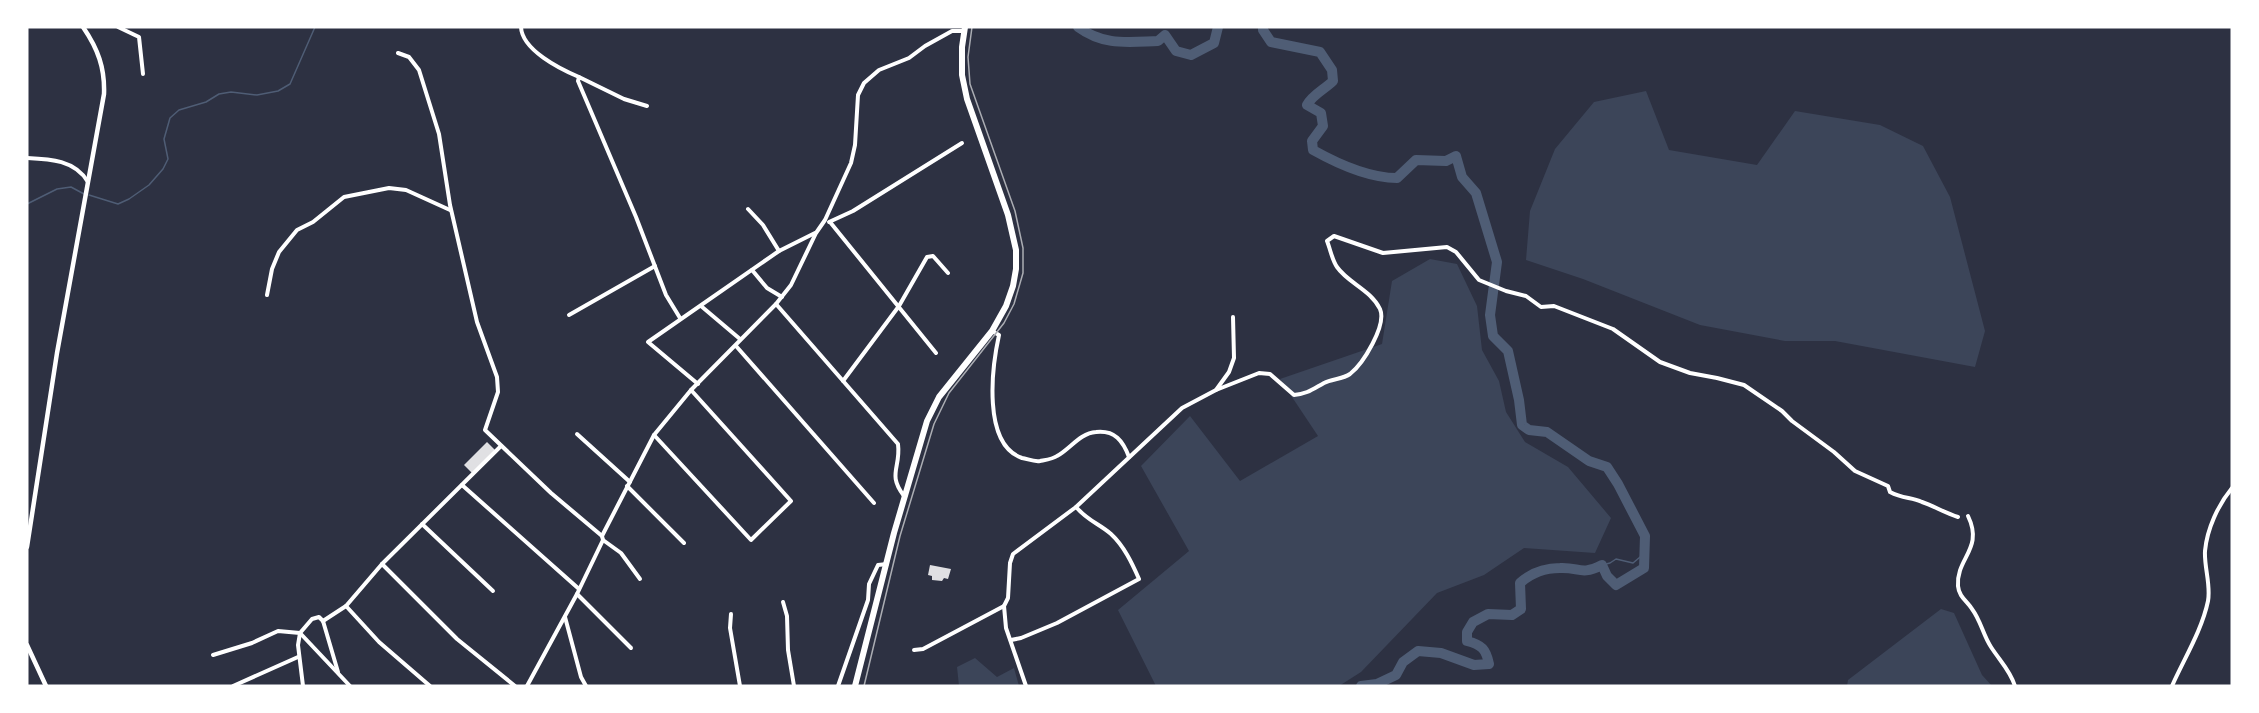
<svg xmlns="http://www.w3.org/2000/svg" width="2259" height="713" font-family="Mulish,sans-serif">
	<style>
		.green { fill: #3c4559 }
		.lines { fill: none; stroke-linecap: round; stroke-linejoin: round }
		.stream { stroke: #4f5d75; stroke-width: 1.5 }
		.river { stroke: #4f5d75; stroke-width: 10 }
		.building { fill: #e0e0e3 }
		.minor { stroke: #fff; stroke-width: 4 }
		.tertiary { stroke: #fff; stroke-width: 4.5 }
		.primary { stroke: #fff; stroke-width: 6 }
		.rail { stroke: #abadb3; stroke-width: 1.5 }
	</style>
	<rect width="100%" height="100%" fill="#2d3142"/>
	<g class="green">
		<polygon points="1646,91 1669,150 1757,165 1795,111 1880,125 1923,146 1950,197 1985,331 1975,367 1835,341 1785,341 1700,325 1583,279 1526,260 1530,211 1555,149 1594,102"/>
		<polygon points="1430,259 1457,264 1477,306 1482,350 1499,381 1506,412 1525,442 1568,467 1611,518 1595,553 1524,548 1484,575 1437,593 1361,672 1339,686 1156,686 1118,610 1189,551 1141,466 1190,416 1240,481 1318,436 1280,379 1382,344 1392,281"/>
		<polygon points="1941,609 1954,613 1982,675 1992,686 1847,686 1848,680"/>
		<polygon points="975,658 997,677 1014,668 1019,686 959,686 957,667"/>
	</g>
	<g class="lines">
		<g class="stream">
			<polyline points="89,195 118,204 129,199 149,185 163,169 168,159 164,139 170,118 179,110 206,102 219,94 231,92 257,95 278,91 290,84 315,27"/>
			<polyline points="27,204 57,189 71,187 84,194"/>
			<polyline points="1602,565 1610,563 1616,559 1633,563 1646,552"/>
		</g>
		<g class="river">
			<path d="M 1078,27 C 1104,46 1127,42 1158,41 L 1165,35 L 1176,51 L 1191,55 L 1214,43 L 1218,27"/>
			<path d="M 1263,27 L 1263,30 L 1271,42 L 1320,52 L 1332,70 L 1333,81 C 1325,89 1312,95 1307,105 L 1321,113 L 1323,126 L 1312,141 L 1313,150 C 1338,164 1368,178 1397,178 L 1416,160 L 1446,161 L 1456,156 L 1462,177 L 1476,193 L 1497,262 L 1490,315 L 1493,336 L 1508,351 L 1519,400 L 1522,425 L 1529,430 L 1547,432 L 1589,461 L 1607,467 L 1618,484 L 1645,536 L 1644,568 L 1616,585 L 1607,576 L 1602,565 C 1580,576 1580,567 1560,568 C 1545,568 1531,573 1520,583 L 1521,609 L 1512,615 L 1488,614 L 1473,622 L 1467,632 L 1467,641 C 1482,645 1486,649 1489,664 L 1474,665 L 1441,653 L 1418,651 L 1403,662 L 1396,675 L 1377,684 L 1361,686"/>
		</g>
	</g>
	<g class="building">
		<polygon points="487,442 495,450 472,473 464,465"/>
		<polygon points="930,565 951,569 948,579 944,578 942,581 932,580 932,576 928,575"/>
	</g>
	<g class="lines">
		<g class="minor">
			<polyline points="118,27 139,37 143,74"/>
			<path d="M 521,27 C 522,50 560,69 579,77"/>
			<polyline points="398,53 409,57 419,70 439,134 450,205 477,322 497,377 498,392 485,430 551,493 602,536"/>
			<polyline points="647,106 624,99 579,77 578,81 636,217 666,295 680,318"/>
			<path d="M 27,158 C 50,159 75,160 88,182"/>
			<polyline points="748,209 763,225 779,251"/>
			<polyline points="829,222 853,211 962,143"/>
			<polyline points="830,222 936,353"/>
			<polyline points="752,270 767,288 782,297"/>
			<polyline points="267,295 272,269 279,252 297,230 313,222 344,197 389,188 406,190 450,210"/>
			<path d="M 776,304 L 898,444 C 901,468 887,474 904,496"/>
			<polyline points="701,306 740,339"/>
			<polyline points="569,315 655,266"/>
			<path d="M 992,331 L 999,335 C 992,367 982,444 1022,458 C 1028,459 1034,462 1040,461 C 1045,460 1053,459 1057,456 C 1070,449 1080,433 1096,432 C 1115,430 1123,441 1129,457"/>
			<polyline points="736,346 874,503"/>
			<polyline points="843,381 899,306 927,257 933,256 948,273"/>
			<polyline points="698,384 648,342 779,251 815,233"/>
			<path d="M 1216,390 L 1259,373 L 1270,374 L 1294,395 C 1307,394 1313,389 1324,383 C 1332,379 1343,379 1350,374 C 1363,364 1387,325 1380,309 C 1371,290 1348,283 1337,267 C 1332,260 1330,248 1327,241 L 1334,236 L 1383,253 L 1447,247 L 1456,252 L 1479,280 L 1506,291 L 1526,296 L 1541,307 L 1554,306 L 1613,329 L 1660,362 L 1690,373 L 1717,378 L 1744,385 L 1782,411 L 1792,421 L 1834,452 L 1855,471 L 1888,486 L 1890,492 C 1903,499 1911,497 1922,502 C 1934,506 1945,513 1958,517"/>
			<polyline points="577,434 630,482"/>
			<polyline points="654,435 751,540 791,501 691,390"/>
			<polyline points="462,485 579,589"/>
			<polyline points="627,486 684,543"/>
			<path d="M 1968,516 C 1984,549 1956,558 1958,586 C 1959,597 1967,601 1972,609 C 1981,621 1983,635 1991,647 C 2000,661 2010,670 2015,686"/>
			<polyline points="422,524 493,591"/>
			<polyline points="603,540 621,553 640,579"/>
			<polyline points="382,564 457,639 515,686"/>
			<polyline points="577,594 631,648"/>
			<polyline points="783,602 787,616 788,650 794,686"/>
			<polyline points="346,606 379,642 430,686"/>
			<polyline points="731,614 730,628 740,686"/>
			<polyline points="565,617 581,677 586,686"/>
			<polyline points="323,621 346,606 382,564 501,446"/>
			<polyline points="323,621 338,672"/>
			<path d="M 1011,640 L 1021,638 L 1057,623 L 1139,579 C 1132,563 1124,546 1111,534 C 1098,523 1088,521 1076,507"/>
			<polyline points="914,650 923,649 1004,606"/>
			<polyline points="213,655 252,643 278,631 300,633 350,686"/>
			<polyline points="233,686 298,657"/>
			<polyline points="303,686 298,645 300,633 312,619 319,617 323,621"/>
			<polyline points="527,686 577,594 603,540 602,536 654,435 691,390 776,304 791,285 816,233 825,220 851,163 855,145 858,95 864,83 879,70 909,58 925,46 952,31 965,31"/>
			<polyline points="838,686 868,600 869,584 878,565 887,564"/>
			<polyline points="1026,686 1006,628 1004,606 1008,598 1010,563 1013,554 1076,507 1182,408 1216,390 1229,372 1234,358 1233,317"/>
			<path d="M 2172,686 C 2184,659 2202,630 2208,601 C 2211,585 2204,567 2205,551 C 2207,529 2218,505 2232,488"/>
		</g>
		<g class="tertiary">
			<path d="M 27,547 L 57,353 L 104,94 C 105,68 98,49 83,27"/>
			<polyline points="27,645 46,686"/>
		</g>
		<polyline class="primary" points="855,686 894,533 927,421 939,397 992,331 1006,306 1013,286 1016,269 1016,250 1008,215 967,99 962,75 962,47 965,27"/>
		<polyline class="rail" points="864,686 900,536 934,424 949,393 1004,323 1014,304 1023,273 1023,248 1015,211 970,84 968,57 972,27"/>
	</g>
	<rect width="2259" height="713" fill="none" stroke="#ffffff" stroke-width="57"/>
</svg>
